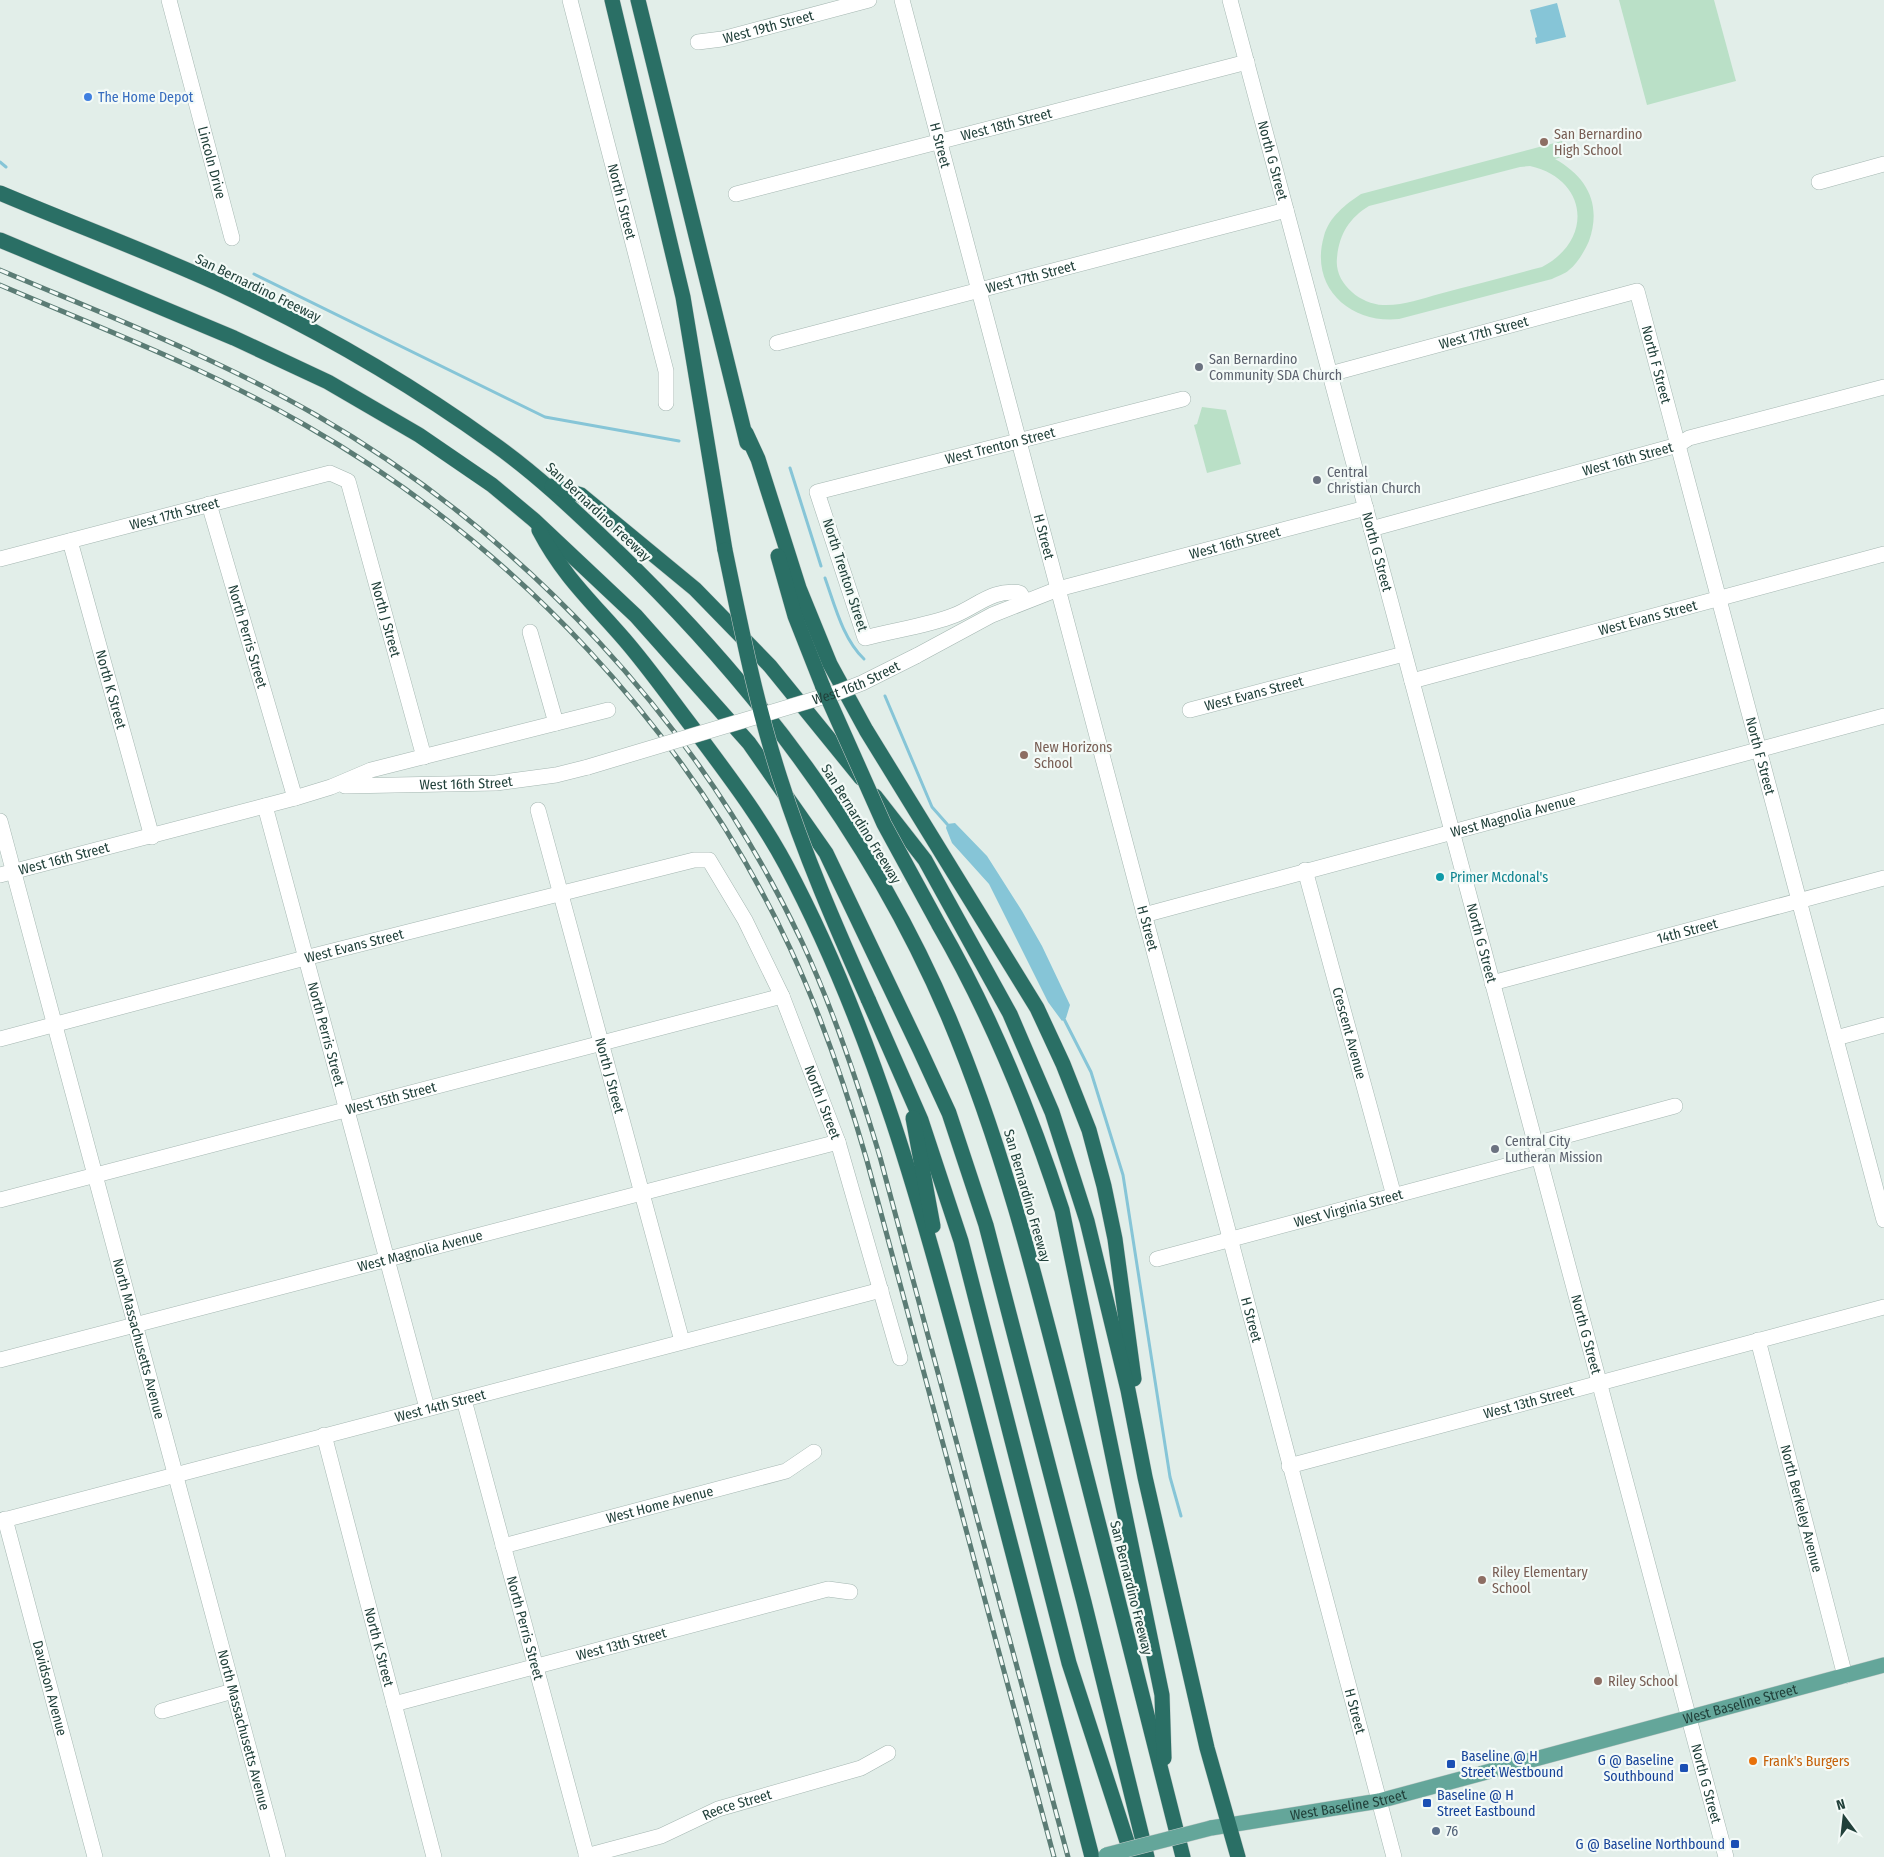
<svg xmlns="http://www.w3.org/2000/svg" width="1884" height="1857" font-family="'Fira Sans Condensed',sans-serif">
	<style>
		.green { fill: #bae0c7; fill-rule: evenodd }
		.water { fill: #86c5d7 }
		.lines { fill: none; stroke-linecap: round; stroke-linejoin: round }
		.stream { stroke: #86c5d7; stroke-width: 3 }
		.minor-casing { stroke: #a4b6b1; stroke-width: 16 }
		.major-casing { stroke: #c1cac8; stroke-width: 16 }
		.highway-casing { stroke: #c1cac8; stroke-width: 16 }
		.minor { stroke: #fff; stroke-width: 15 }
		.major { stroke: #64a69a; stroke-width: 15 }
		.highway { stroke: #2a6f65; stroke-width: 15 }
		.rail-casing { stroke: #5b7c75; stroke-width: 5 }
		.rail { stroke: #f3faf7; stroke-width: 3; stroke-dasharray: 9; stroke-linecap: butt }
		.minor-bridge-casing { stroke: #a4b6b1; stroke-width: 16; stroke-linecap: butt }
		.major-bridge-casing { stroke: #c1cac8; stroke-width: 16; stroke-linecap: butt }
		.highway-bridge-casing { stroke: #c1cac8; stroke-width: 16; stroke-linecap: butt }
		.minor-bridge { stroke: #fff; stroke-width: 15 }
		.major-bridge { stroke: #64a69a; stroke-width: 15 }
		.highway-bridge { stroke: #2a6f65; stroke-width: 15 }
		.shop-dot { fill: #3f7fe0; stroke: #f3faf7; stroke-width: 2 }
		.education-dot { fill: #8d6e63; stroke: #f3faf7; stroke-width: 2 }
		.worship-dot { fill: #6b7280; stroke: #f3faf7; stroke-width: 2 }
		.culture-dot { fill: #0f9aa8; stroke: #f3faf7; stroke-width: 2 }
		.food-dot { fill: #e8710a; stroke: #f3faf7; stroke-width: 2 }
		.transit-dot { fill: #1a4fb4; stroke: #f3faf7; stroke-width: 2 }
		.service-dot { fill: #5c6f8a; stroke: #f3faf7; stroke-width: 2 }
		.labels { text-anchor: middle; dominant-baseline: central; stroke-width: 4.5; stroke-linejoin: round; paint-order: stroke }
		.street-label { font-size: 14px; fill: #21403a; stroke: #f3faf7 }
		.shop-label { font-size: 14px; fill: #366cbe; stroke: #f3faf7; text-anchor: start }
		.education-label { font-size: 14px; fill: #785e54; stroke: #f3faf7; text-anchor: start }
		.worship-label { font-size: 14px; fill: #5b616d; stroke: #f3faf7; text-anchor: start }
		.culture-label { font-size: 14px; fill: #0d838f; stroke: #f3faf7; text-anchor: start }
		.transit-label { font-size: 14px; fill: #164399; stroke: #f3faf7; text-anchor: start }
		.food-label { font-size: 14px; fill: #c56008; stroke: #f3faf7; text-anchor: start }
		.service-label { font-size: 14px; fill: #4e5e75; stroke: #f3faf7; text-anchor: start }
	</style>
	<rect width="100%" height="100%" fill="#e2eee9"/>
	<g class="green">
		<polygon points="1619,0 1714,0 1736,81 1647,105"/>
		<path d="M 1562,141 L 1566,156 L 1555,159 C 1587,177 1602,204 1589,241 C 1585,250 1578,263 1569,270 C 1565,274 1557,276 1552,279 L 1399,319 C 1350,324 1309,287 1324,236 C 1329,217 1346,204 1361,194 ZM 1530,166 C 1588,179 1594,240 1542,267 C 1508,276 1473,285 1439,294 C 1421,299 1402,306 1383,305 C 1360,304 1334,283 1337,258 C 1339,235 1349,218 1369,206 L 1520,167 Z"/>
		<polygon points="1202,407 1226,410 1241,464 1207,473 1194,425 1197,424"/>
	</g>
	<g class="water">
		<polygon points="1557,3 1566,37 1536,44 1535,38 1537,37 1530,10"/>
		<polygon points="955,823 987,856 1022,911 1042,946 1070,1005 1066,1018 1062,1021 1048,1002 989,884 952,843 946,828 947,824"/>
	</g>
	<g class="lines">
		<g class="stream">
			<polyline points="0,162 6,167"/>
			<polyline points="254,274 545,417 679,441"/>
			<polyline points="790,468 821,566"/>
			<path d="M 825,578 C 835,606 843,639 864,659"/>
			<polyline points="885,696 932,807 947,824"/>
			<polyline points="1064,1019 1091,1072 1123,1175 1170,1477 1181,1516"/>
		</g>
		<g class="minor-casing">
			<g id="minor">
				<path id="s1" d="M 169,0 L 232,238"/>
				<path id="s2" d="M 570,0 L 666,371 L 666,403"/>
				<path id="s3" d="M 902,0 L 1394,1857"/>
				<path id="s4" d="M 1230,0 L 1726,1857"/>
				<path id="s5" d="M 698,42 L 722,39 L 869,0"/>
				<polyline points="1819,182 1884,164"/>
				<path id="s6" d="M 736,194 L 1247,62"/>
				<path id="s7" d="M 777,343 L 1286,210"/>
				<path id="s8" d="M 1330,374 L 1637,291 L 1884,1220"/>
				<path id="s9" d="M 209,504 L 295,798"/>
				<path id="s10" d="M 1371,529 L 1678,445 L 1689,438 L 1884,387"/>
				<path id="s11" d="M 70,541 L 152,837"/>
				<path id="s12" d="M 0,559 L 330,473 L 348,481 L 424,757"/>
				<path id="s13" d="M 1025,601 L 1020,593 C 994,588 977,606 955,615 C 927,626 894,630 865,638 L 817,492 L 1183,399"/>
				<polyline points="530,632 556,723"/>
				<path id="s14" d="M 916,656 L 992,615 L 1058,589 L 1366,508"/>
				<path id="s15" d="M 1412,681 L 1884,554"/>
				<path id="s16" d="M 1190,710 L 1404,654"/>
				<path id="s17" d="M 345,786 L 496,783 L 556,775 L 588,767"/>
				<path id="s18" d="M 265,806 L 427,1408"/>
				<path id="s19" d="M 538,810 L 682,1341"/>
				<path id="s20" d="M 0,821 L 278,1857"/>
				<path id="s21" d="M 1305,870 L 1394,1196"/>
				<path id="s22" d="M 0,875 L 295,798 L 331,787 L 371,770 L 608,710"/>
				<path id="s23" d="M 1144,915 L 1884,716"/>
				<path id="s24" d="M 1492,983 L 1884,878"/>
				<polyline points="1836,1038 1884,1025"/>
				<path id="s25" d="M 0,1039 L 305,958 L 694,860 L 709,860 L 745,920 L 782,996 L 838,1142 L 900,1358"/>
				<polyline points="1535,1144 1675,1106"/>
				<path id="s26" d="M 0,1200 L 782,996"/>
				<path id="s27" d="M 1157,1259 L 1539,1157"/>
				<path id="s28" d="M 1758,1340 L 1845,1676"/>
				<path id="s29" d="M 0,1360 L 838,1142"/>
				<path id="s30" d="M 464,1400 L 587,1857"/>
				<path id="s31" d="M 324,1435 L 434,1857"/>
				<path id="s32" d="M 1289,1466 L 1884,1307"/>
				<path id="s33" d="M 5,1519 L 95,1857"/>
				<path id="s34" d="M 0,1521 L 881,1290"/>
				<path id="s35" d="M 503,1546 L 786,1471 L 814,1452"/>
				<path id="s36" d="M 394,1704 L 828,1589 L 850,1592"/>
				<polyline points="162,1711 233,1691"/>
				<path id="s37" d="M 586,1856 L 661,1836 L 718,1809 L 861,1768 L 888,1753"/>
			</g>
		</g>
		<g class="major-casing">
			<g id="major">
				<path id="s38" d="M 1211,1828 L 1379,1801 L 1884,1665"/>
			</g>
		</g>
		<g class="highway-casing">
			<g id="highway">
				<polyline points="612,0 683,297 725,550"/>
				<polyline points="638,0 747,443"/>
				<path d="M 0,193 C 73,224 149,252 221,285 C 316,329 409,383 494,444 C 539,476 577,513 617,551 C 755,684 874,841 949,1018 C 1004,1149 1038,1287 1073,1424 C 1110,1568 1147,1713 1183,1857"/>
				<polyline points="0,240 234,338 328,382 419,435 492,485 534,520 636,616 749,743 826,853 920,1050 949,1113 986,1225 1084,1602 1147,1857"/>
				<polyline points="746,433 758,459 799,588 830,664 866,730 1037,1008 1063,1064 1089,1130 1104,1186 1115,1239 1134,1379"/>
				<polyline points="552,486 581,495 695,589 770,666 861,778"/>
				<path d="M 539,530 C 563,576 591,601 624,639 C 650,669 672,701 696,732 C 728,775 761,818 786,865 C 873,1029 923,1211 970,1389 C 1012,1545 1052,1701 1092,1857"/>
				<polyline points="778,556 795,616 823,687"/>
				<polyline points="875,796 925,860 1010,1014 1052,1112 1087,1221 1128,1390 1145,1477 1207,1748 1238,1857"/>
				<path d="M 939,925 C 991,1015 1030,1111 1062,1210 L 1162,1695 L 1164,1758"/>
				<polyline points="868,999 921,1120 961,1241 1069,1663 1132,1857"/>
				<polyline points="913,1118 933,1226"/>
			</g>
		</g>
		<use href="#minor" class="minor"/>
		<use href="#major" class="major"/>
		<use href="#highway" class="highway"/>
		<g class="rail-casing">
			<g id="rail">
				<path d="M 0,270 C 106,315 215,357 316,415 C 525,536 698,722 802,942 C 834,1011 858,1083 880,1157 L 1068,1857"/>
				<path d="M 0,285 C 103,329 208,369 305,425 C 514,544 688,730 790,948 C 822,1017 846,1088 867,1161 L 1054,1857"/>
			</g>
		</g>
		<use href="#rail" class="rail"/>
		<g class="minor-bridge-casing">
			<g id="minor-bridge">
				<path id="s39" d="M 588,767 L 839,692 L 862,683 L 916,656"/>
			</g>
		</g>
		<g class="major-bridge-casing">
			<polyline id="major-bridge" points="1106,1855 1211,1828"/>
		</g>
		<g class="highway-bridge-casing">
			<g id="highway-bridge">
				<path d="M 725,550 C 741,627 756,704 780,778 C 804,854 836,927 868,999"/>
				<polyline points="823,687 884,824 939,925"/>
			</g>
		</g>
		<use href="#minor-bridge" class="minor-bridge"/>
		<use href="#major-bridge" class="major-bridge"/>
		<use href="#highway-bridge" class="highway-bridge"/>
	</g>
	<circle class="shop-dot" cx="88" cy="97" r="5"/>
	<g class="education-dot">
		<circle cx="1544" cy="142" r="5"/>
		<circle cx="1024" cy="755" r="5"/>
		<circle cx="1482" cy="1580" r="5"/>
		<circle cx="1598" cy="1681" r="5"/>
	</g>
	<g class="worship-dot">
		<circle cx="1199" cy="367" r="5"/>
		<circle cx="1317" cy="480" r="5"/>
		<circle cx="1495" cy="1149" r="5"/>
	</g>
	<circle class="culture-dot" cx="1440" cy="877" r="5"/>
	<circle class="food-dot" cx="1753" cy="1761" r="5"/>
	<g class="transit-dot">
		<rect x="1446" y="1759" width="10" height="10" rx="2.5"/>
		<rect x="1679" y="1763" width="10" height="10" rx="2.5"/>
		<rect x="1422" y="1798" width="10" height="10" rx="2.5"/>
		<rect x="1730" y="1839" width="10" height="10" rx="2.5"/>
	</g>
	<circle class="service-dot" cx="1436" cy="1831" r="5"/>
	<g class="labels">
		<g class="street-label">
			<text stroke="none"><textPath href="#s5" startOffset="72">West 19th Street</textPath></text>
			<text stroke="none"><textPath href="#s6" startOffset="279">West 18th Street</textPath></text>
			<text stroke="none"><textPath href="#s3" startOffset="150">H Street</textPath></text>
			<text stroke="none"><textPath href="#s4" startOffset="166">North G Street</textPath></text>
			<text stroke="none"><textPath href="#s1" startOffset="168">Lincoln Drive</textPath></text>
			<text stroke="none"><textPath href="#s2" startOffset="208">North I Street</textPath></text>
			<text stroke="none"><textPath href="#s7" startOffset="262">West 17th Street</textPath></text>
			<text transform="translate(258 288) rotate(26)">San Bernardino Freeway</text>
			<text stroke="none"><textPath href="#s8" startOffset="159">West 17th Street</textPath></text>
			<text stroke="none"><textPath href="#s8" startOffset="394">North F Street</textPath></text>
			<text stroke="none"><textPath href="#s13" startOffset="515">West Trenton Street</textPath></text>
			<text stroke="none"><textPath href="#s10" startOffset="266">West 16th Street</textPath></text>
			<text transform="translate(598 512) rotate(43)">San Bernardino Freeway</text>
			<text stroke="none"><textPath href="#s12" startOffset="180">West 17th Street</textPath></text>
			<text stroke="none"><textPath href="#s3" startOffset="555">H Street</textPath></text>
			<text stroke="none"><textPath href="#s14" startOffset="340">West 16th Street</textPath></text>
			<text stroke="none"><textPath href="#s4" startOffset="571">North G Street</textPath></text>
			<text transform="translate(845 575) rotate(72)">North Trenton Street</text>
			<text stroke="none"><textPath href="#s15" startOffset="244">West Evans Street</textPath></text>
			<text stroke="none"><textPath href="#s12" startOffset="504">North J Street</textPath></text>
			<text stroke="none"><textPath href="#s9" startOffset="138">North Perris Street</textPath></text>
			<text stroke="none"><textPath href="#s39" startOffset="281">West 16th Street</textPath></text>
			<text stroke="none"><textPath href="#s11" startOffset="154">North K Street</textPath></text>
			<text stroke="none"><textPath href="#s16" startOffset="66">West Evans Street</textPath></text>
			<text stroke="none"><textPath href="#s8" startOffset="799">North F Street</textPath></text>
			<text stroke="none"><textPath href="#s17" startOffset="121">West 16th Street</textPath></text>
			<text stroke="none"><textPath href="#s23" startOffset="382">West Magnolia Avenue</textPath></text>
			<text transform="translate(861 824) rotate(58)">San Bernardino Freeway</text>
			<text stroke="none"><textPath href="#s22" startOffset="66">West 16th Street</textPath></text>
			<text stroke="none"><textPath href="#s3" startOffset="960">H Street</textPath></text>
			<text stroke="none"><textPath href="#s24" startOffset="202">14th Street</textPath></text>
			<text stroke="none"><textPath href="#s4" startOffset="976">North G Street</textPath></text>
			<text stroke="none"><textPath href="#s25" startOffset="366">West Evans Street</textPath></text>
			<text stroke="none"><textPath href="#s21" startOffset="169">Crescent Avenue</textPath></text>
			<text stroke="none"><textPath href="#s18" startOffset="236">North Perris Street</textPath></text>
			<text stroke="none"><textPath href="#s19" startOffset="275">North J Street</textPath></text>
			<text stroke="none"><textPath href="#s26" startOffset="404">West 15th Street</textPath></text>
			<text stroke="none"><textPath href="#s25" startOffset="1000">North I Street</textPath></text>
			<text transform="translate(1027 1196) rotate(74)">San Bernardino Freeway</text>
			<text stroke="none"><textPath href="#s27" startOffset="198">West Virginia Street</textPath></text>
			<text stroke="none"><textPath href="#s29" startOffset="434">West Magnolia Avenue</textPath></text>
			<text stroke="none"><textPath href="#s3" startOffset="1365">H Street</textPath></text>
			<text stroke="none"><textPath href="#s4" startOffset="1381">North G Street</textPath></text>
			<text stroke="none"><textPath href="#s20" startOffset="536">North Massachusetts Avenue</textPath></text>
			<text stroke="none"><textPath href="#s32" startOffset="248">West 13th Street</textPath></text>
			<text stroke="none"><textPath href="#s34" startOffset="455">West 14th Street</textPath></text>
			<text stroke="none"><textPath href="#s35" startOffset="162">West Home Avenue</textPath></text>
			<text stroke="none"><textPath href="#s28" startOffset="174">North Berkeley Avenue</textPath></text>
			<text transform="translate(1131 1588) rotate(76)">San Bernardino Freeway</text>
			<text stroke="none"><textPath href="#s30" startOffset="236">North Perris Street</textPath></text>
			<text stroke="none"><textPath href="#s36" startOffset="235">West 13th Street</textPath></text>
			<text stroke="none"><textPath href="#s31" startOffset="219">North K Street</textPath></text>
			<text stroke="none"><textPath href="#s33" startOffset="175">Davidson Avenue</textPath></text>
			<text stroke="none"><textPath href="#s38" startOffset="544">West Baseline Street</textPath></text>
			<text stroke="none"><textPath href="#s3" startOffset="1770">H Street</textPath></text>
			<text stroke="none"><textPath href="#s20" startOffset="941">North Massachusetts Avenue</textPath></text>
			<text stroke="none"><textPath href="#s4" startOffset="1846">North G Street</textPath></text>
			<text stroke="none"><textPath href="#s38" startOffset="139">West Baseline Street</textPath></text>
			<text stroke="none"><textPath href="#s37" startOffset="160">Reece Street</textPath></text>
		</g>
		<g class="shop-label">
			<text x="98" y="97">The Home Depot</text>
		</g>
		<g class="education-label">
			<text x="1554" y="134">San Bernardino<tspan x="1554" dy="16">High School</tspan></text>
			<text x="1034" y="747">New Horizons<tspan x="1034" dy="16">School</tspan></text>
			<text x="1492" y="1572">Riley Elementary<tspan x="1492" dy="16">School</tspan></text>
			<text x="1608" y="1681">Riley School</text>
		</g>
		<g class="worship-label">
			<text x="1209" y="359">San Bernardino<tspan x="1209" dy="16">Community SDA Church</tspan></text>
			<text x="1327" y="472">Central<tspan x="1327" dy="16">Christian Church</tspan></text>
			<text x="1505" y="1141">Central City<tspan x="1505" dy="16">Lutheran Mission</tspan></text>
		</g>
		<g class="culture-label">
			<text x="1450" y="877">Primer Mcdonal's</text>
		</g>
		<g class="transit-label">
			<text x="1461" y="1756">Baseline @ H<tspan x="1461" dy="16">Street Westbound</tspan></text>
			<text x="1674" y="1760" text-anchor="end">G @ Baseline<tspan x="1674" dy="16">Southbound</tspan></text>
			<text x="1437" y="1795">Baseline @ H<tspan x="1437" dy="16">Street Eastbound</tspan></text>
			<text x="1725" y="1844" text-anchor="end">G @ Baseline Northbound</text>
		</g>
		<g class="food-label">
			<text x="1763" y="1761">Frank's Burgers</text>
		</g>
		<g class="service-label">
			<text x="1446" y="1831">76</text>
		</g>
	</g>
	<g transform="translate(1844 1817) rotate(345)" stroke="#f3faf7" stroke-width="4" paint-order="stroke">
	<path d="M0-4L9 19L0 12L-9 19Z" fill="#21403a"/>
	<text y="-8" font-size="14" font-weight="bold" text-anchor="middle" fill="#21403a">N</text>
	</g>
</svg>
